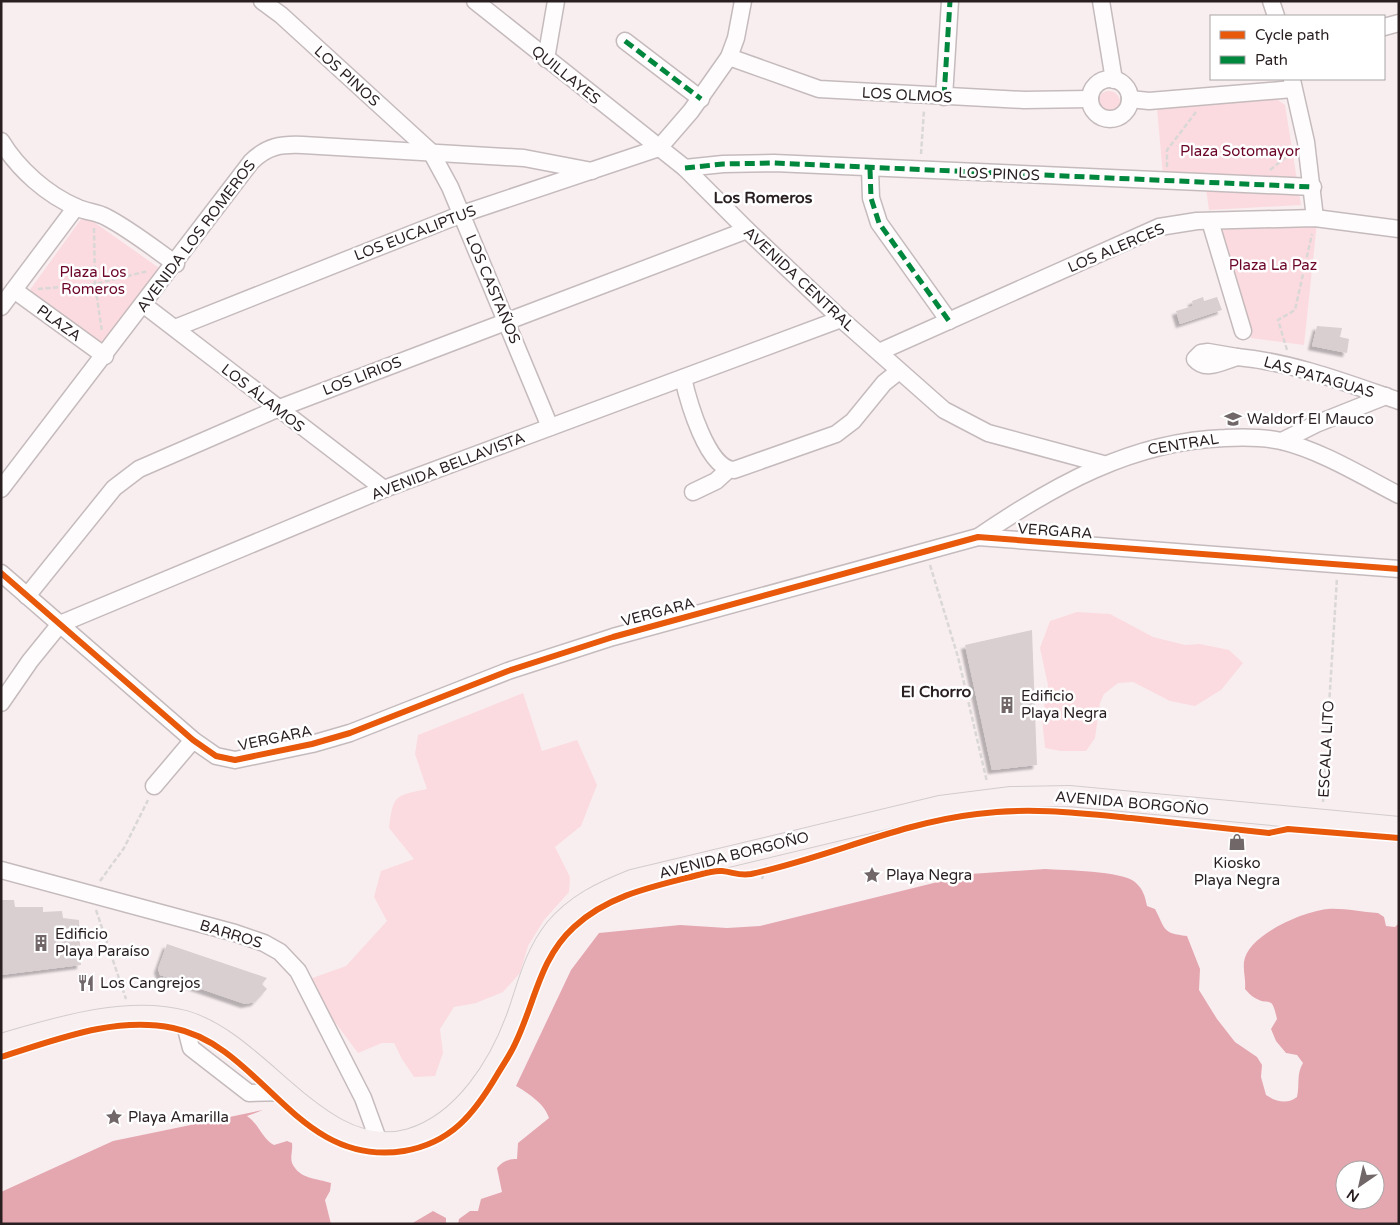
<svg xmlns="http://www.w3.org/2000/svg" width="1400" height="1225" font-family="'Varela Round',sans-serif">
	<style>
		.green { fill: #fbdbdf }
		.water { fill: #e4a7b0; fill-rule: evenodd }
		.building { fill: #d9cfd0; filter: url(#shadow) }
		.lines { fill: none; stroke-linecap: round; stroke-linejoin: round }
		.minor-casing { stroke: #c5bbbd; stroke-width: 19 }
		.major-casing { stroke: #d2cccd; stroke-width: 22 }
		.path { stroke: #dad7d7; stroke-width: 2.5; stroke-dasharray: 5 2.5; stroke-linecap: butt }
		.minor { stroke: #fefcfd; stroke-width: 16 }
		.major { stroke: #f8eff1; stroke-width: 20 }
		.quiet { stroke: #00873e; stroke-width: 5; stroke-dasharray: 10 5; stroke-linecap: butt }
		.cycleway-casing { stroke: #fff; stroke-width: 9 }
		.cycleway { stroke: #e8590c; stroke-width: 6 }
		.labels { text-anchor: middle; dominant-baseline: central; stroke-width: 5; stroke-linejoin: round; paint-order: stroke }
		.street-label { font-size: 15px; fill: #291f20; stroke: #fff }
		.park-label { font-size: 15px; fill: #6c0628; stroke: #fff }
		.poi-label { font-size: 15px; fill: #291f20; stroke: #fff; text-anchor: start }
		.neighbourhood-label { font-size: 16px; font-weight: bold; fill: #291f20; stroke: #fff }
	</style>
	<defs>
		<filter id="shadow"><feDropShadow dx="-4" dy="4" stdDeviation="1" flood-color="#0004"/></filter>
	</defs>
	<rect width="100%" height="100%" fill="#f8eef0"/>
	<g class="green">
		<circle cx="1109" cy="102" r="11"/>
		<polygon points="1275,98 1285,105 1301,205 1209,210 1206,189 1163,176 1157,108"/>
		<polygon points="84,215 159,268 101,348 27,294"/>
		<polygon points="1317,223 1304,345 1251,338 1221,225"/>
		<polygon points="1077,612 1110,614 1153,637 1185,645 1200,644 1229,650 1243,663 1221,690 1195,706 1170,701 1133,682 1118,683 1104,694 1100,703 1095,738 1086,751 1061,751 1045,748 1042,718 1048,685 1040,648 1050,621"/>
		<path d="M 523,693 L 542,751 L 577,740 L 597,785 L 581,826 L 555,847 L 570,877 L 569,892 L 544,920 L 528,946 L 520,973 L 503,992 L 476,1003 L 454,1007 L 440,1029 L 443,1053 L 435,1076 L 414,1077 L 402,1059 L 394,1043 L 382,1043 L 358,1053 L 304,981 L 346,966 L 387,921 L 374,897 L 381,871 L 414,859 L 389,828 C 393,794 395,796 427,789 L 415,754 L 418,735 Z"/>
	</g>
	<g class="water">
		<path d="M 1045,869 C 1064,870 1122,871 1135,882 C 1143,889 1145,896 1147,906 L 1155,909 C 1166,930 1162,933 1187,936 L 1200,969 L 1199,990 L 1217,1019 L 1235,1042 L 1257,1057 L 1262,1065 L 1261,1077 L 1266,1095 C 1275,1101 1287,1105 1297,1097 C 1300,1084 1296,1075 1303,1063 L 1297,1055 L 1286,1053 L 1276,1041 L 1271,1029 L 1277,1019 C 1271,993 1270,1007 1255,998 C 1251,996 1248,992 1245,989 C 1246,980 1243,971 1244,962 C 1247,935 1304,911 1328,909 C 1344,908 1361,912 1378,913 L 1384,917 L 1386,926 L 1395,927 L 1399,923 L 1399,1224 L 458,1224 L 459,1219 L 470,1211 L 478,1211 L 481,1199 L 502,1192 L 497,1168 C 502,1161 509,1159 517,1159 L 518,1143 L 549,1118 C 545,1104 528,1093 516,1086 L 571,970 L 599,933 L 680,925 L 727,928 L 760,926 L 970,874 ZM 1345,1170 L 1375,1170 L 1375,1200 L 1345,1200 Z"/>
		<path d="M 263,1110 L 247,1116 C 259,1124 262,1139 274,1145 L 287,1141 L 292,1143 C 293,1150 290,1157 292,1163 C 300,1180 317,1178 331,1183 L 330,1191 L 325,1200 L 331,1224 L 1,1224 L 1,1192 L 113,1141 Z"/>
		<polygon points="433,1211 446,1218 446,1224 411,1224"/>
	</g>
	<g class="building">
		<polygon points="1203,297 1204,301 1217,297 1222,310 1180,324 1176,311 1193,306 1192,301"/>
		<polygon points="1317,326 1342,328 1340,337 1349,339 1347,353 1312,346"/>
		<polygon points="1032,630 1037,765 992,770 965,645"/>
		<polygon points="1,900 14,900 15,907 43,907 43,912 62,911 63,918 79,920 81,965 1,975"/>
		<polygon points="167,944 267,978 262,984 267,989 255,1002 245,1004 160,975 158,969"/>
	</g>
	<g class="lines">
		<g class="minor-casing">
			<g id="minor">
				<polyline points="262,1 281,15 431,152 450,187 550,427"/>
				<polyline points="475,1 685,168 747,230 841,319 944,410 988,433 1103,464"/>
				<polyline points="1101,1 1114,80"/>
				<polyline points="1271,1 1276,16"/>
				<polyline points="1384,27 1399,23"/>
				<polyline points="625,41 701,99"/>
				<polyline points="729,57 819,89 1024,100 1090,99"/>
				<polyline points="546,59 556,1"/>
				<circle cx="1110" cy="99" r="20"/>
				<polyline points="1292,80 1306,142 1315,218"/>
				<polyline points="944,97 950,1"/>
				<polyline points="1130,99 1149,101 1293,89"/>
				<path d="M 1,141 C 18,169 47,195 78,208 C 87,212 97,212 106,217 C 131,230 153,248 176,264"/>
				<polyline points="685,168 723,164 774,163 1313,187"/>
				<polyline points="870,169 871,198 879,223 949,321"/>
				<polyline points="1210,221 1243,331"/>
				<polyline points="14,290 105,356"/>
				<polyline points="144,305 384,489"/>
				<polyline points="1,307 76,207"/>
				<polyline points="175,328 462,214 659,148 691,111 729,57 736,38 743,1"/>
				<polyline points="879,352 1159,227 1197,221 1315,218 1399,229"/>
				<path d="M 1208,352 L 1237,357 C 1223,361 1206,372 1195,359 L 1201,353 Z"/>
				<path d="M 1237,357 C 1292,362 1347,383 1399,401"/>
				<path d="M 683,378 C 688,400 707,469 734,470 L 836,434 L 853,421 L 884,383 L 899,371"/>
				<polyline points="1282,441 1316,424 1386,396"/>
				<path d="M 1,489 L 251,162 C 267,146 281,144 303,145 L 524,158 L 592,171"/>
				<polyline points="693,492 716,481 728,470"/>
				<path d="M 978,537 C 1053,486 1132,441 1225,438 C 1243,437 1263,437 1281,441 C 1320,450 1364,477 1399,495"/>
				<polyline points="1,573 193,740 216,756 235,760 312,744 350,733 508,671 613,637 978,537 1399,569"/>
				<polyline points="27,596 114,488 139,469 277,409 747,230"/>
				<polyline points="1,703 30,661 60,624 384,489 841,319"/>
				<polyline points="154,786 193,740"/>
				<polyline points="1,870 235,933 264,943 280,952 298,971 363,1098 379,1142"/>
				<polyline points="184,1021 191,1048 249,1093 288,1092"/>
			</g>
		</g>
		<g class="major-casing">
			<path id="major" d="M 1,1044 C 56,1028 128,1005 185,1021 C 263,1044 322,1164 410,1139 C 464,1123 500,1065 518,1014 C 528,985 535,954 555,929 C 576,904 602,892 632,880 L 940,806 L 1011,797 L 1069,796 L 1399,827"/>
		</g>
		<g class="path">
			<polyline points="921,154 924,110"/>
			<polyline points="1167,167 1167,150 1196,112"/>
			<polyline points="1270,170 1291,153"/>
			<polyline points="94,228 95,284 102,332"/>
			<polyline points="38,289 95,284 148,271"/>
			<polyline points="1287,350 1278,320 1295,310 1312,234"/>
			<polyline points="930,565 958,657 987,782"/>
			<polyline points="1323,802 1337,578"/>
			<polyline points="762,879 766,864"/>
			<polyline points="100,881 124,848 148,800"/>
			<polyline points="96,910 126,999"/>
		</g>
		<use href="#minor" class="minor"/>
		<use href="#major" class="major"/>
		<g class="quiet">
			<polyline points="625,41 701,99"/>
			<polyline points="944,97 950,1"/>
			<polyline points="685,168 723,164 774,163 1313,187"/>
			<polyline points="870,169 871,198 879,223 949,321"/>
		</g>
		<g class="cycleway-casing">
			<g id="cycleway">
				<polyline points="1,573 193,740 216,756 235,760 312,744 350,733 508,671 613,637 978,537 1399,569"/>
				<path d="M 1,1057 C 56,1040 114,1016 173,1028 C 263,1046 296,1168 404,1151 C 451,1143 474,1114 497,1075 C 503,1065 510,1055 515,1044 C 535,1003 539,959 574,927 C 605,898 646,888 686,878 C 697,876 711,870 722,871 C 733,872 739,876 751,874 C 827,858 899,823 977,814 C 1029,807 1080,813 1131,818 C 1177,823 1223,828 1269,833 L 1288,829 L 1399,838"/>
			</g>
		</g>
		<use href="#cycleway" class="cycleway"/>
	</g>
	<defs>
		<g id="school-bare" transform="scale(1.35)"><path d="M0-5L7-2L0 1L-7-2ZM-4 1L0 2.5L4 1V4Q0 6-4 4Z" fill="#716769" stroke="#fff" stroke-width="2.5" paint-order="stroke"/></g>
		<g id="building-bare" transform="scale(1.35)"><path d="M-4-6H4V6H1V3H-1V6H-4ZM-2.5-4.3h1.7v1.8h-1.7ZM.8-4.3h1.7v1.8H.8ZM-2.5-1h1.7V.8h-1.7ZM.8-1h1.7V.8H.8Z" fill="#716769" stroke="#fff" stroke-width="2.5" paint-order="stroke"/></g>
		<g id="shop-bare" transform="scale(1.35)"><path d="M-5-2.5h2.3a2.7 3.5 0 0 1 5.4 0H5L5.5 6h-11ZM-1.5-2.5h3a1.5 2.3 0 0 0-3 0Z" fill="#716769" stroke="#fff" stroke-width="2.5" paint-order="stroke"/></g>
		<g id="sight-bare" transform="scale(1.35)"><path d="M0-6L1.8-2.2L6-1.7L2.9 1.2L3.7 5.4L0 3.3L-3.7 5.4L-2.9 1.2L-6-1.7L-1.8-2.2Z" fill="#716769" stroke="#fff" stroke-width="2.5" paint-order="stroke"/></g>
		<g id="restaurant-bare" transform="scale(1.35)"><path d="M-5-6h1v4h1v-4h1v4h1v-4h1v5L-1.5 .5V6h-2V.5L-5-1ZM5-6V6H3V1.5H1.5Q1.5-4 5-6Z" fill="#716769" stroke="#fff" stroke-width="2.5" paint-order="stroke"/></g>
	</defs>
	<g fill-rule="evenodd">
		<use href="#school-bare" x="1233" y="419"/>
		<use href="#building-bare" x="1007" y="705"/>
		<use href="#shop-bare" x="1237" y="842"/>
		<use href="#sight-bare" x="872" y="875"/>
		<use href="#building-bare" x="41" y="943"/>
		<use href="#restaurant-bare" x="86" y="983"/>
		<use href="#sight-bare" x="114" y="1117"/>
	</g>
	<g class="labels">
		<g class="street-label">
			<text transform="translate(566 75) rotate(39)">QUILLAYES</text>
			<text transform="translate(347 76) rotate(42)">LOS PINOS</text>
			<text transform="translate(907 95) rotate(3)">LOS OLMOS</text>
			<text transform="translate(999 174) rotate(2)">LOS PINOS</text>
			<text transform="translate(415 233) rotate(-21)">LOS EUCALIPTUS</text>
			<text transform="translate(196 236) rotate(-53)">AVENIDA LOS ROMEROS</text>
			<text transform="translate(1116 248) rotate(-23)">LOS ALERCES</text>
			<text transform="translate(799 279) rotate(43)">AVENIDA CENTRAL</text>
			<text transform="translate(493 289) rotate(67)">LOS CASTAÑOS</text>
			<text transform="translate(59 323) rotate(36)">PLAZA</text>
			<text transform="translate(362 376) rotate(-21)">LOS LIRIOS</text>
			<text transform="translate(1319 377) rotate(16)">LAS PATAGUAS</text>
			<text transform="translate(263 398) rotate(38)">LOS ÁLAMOS</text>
			<text transform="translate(1183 444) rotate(-9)">CENTRAL</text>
			<text transform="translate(448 466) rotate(-21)">AVENIDA BELLAVISTA</text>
			<text transform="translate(1055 531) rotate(4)">VERGARA</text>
			<text transform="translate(658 612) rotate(-15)">VERGARA</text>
			<text transform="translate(275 738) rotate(-12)">VERGARA</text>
			<text transform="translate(1326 749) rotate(-87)">ESCALA LITO</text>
			<text transform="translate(1132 803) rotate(5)">AVENIDA BORGOÑO</text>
			<text transform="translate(734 855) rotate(-14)">AVENIDA BORGOÑO</text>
			<text transform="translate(231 934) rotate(17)">BARROS</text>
		</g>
		<g class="park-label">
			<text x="1240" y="151">Plaza Sotomayor</text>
			<text x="1273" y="265">Plaza La Paz</text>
			<text x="93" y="272">Plaza Los<tspan x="93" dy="17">Romeros</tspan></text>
		</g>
		<g class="poi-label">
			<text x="1247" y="419">Waldorf El Mauco</text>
			<text x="1021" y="696">Edificio<tspan x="1021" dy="17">Playa Negra</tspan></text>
			<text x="1237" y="863" text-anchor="middle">Kiosko<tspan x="1237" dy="17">Playa Negra</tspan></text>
			<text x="886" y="875">Playa Negra</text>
			<text x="55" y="934">Edificio<tspan x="55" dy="17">Playa Paraíso</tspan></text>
			<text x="100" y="983">Los Cangrejos</text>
			<text x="128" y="1117">Playa Amarilla</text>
		</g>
		<g class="neighbourhood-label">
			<text x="763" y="198">Los Romeros</text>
			<text x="936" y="692">El Chorro</text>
		</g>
	</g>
	<rect width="1400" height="1225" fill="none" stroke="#291f20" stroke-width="5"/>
	<rect x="1210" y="15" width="175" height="65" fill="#ffffff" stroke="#a9a5a6"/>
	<rect x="1220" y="31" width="25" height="8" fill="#e8590c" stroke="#a9a5a6"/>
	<text x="1255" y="40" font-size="15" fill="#291f20">Cycle path</text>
	<rect x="1220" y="56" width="25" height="8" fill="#00873e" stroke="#a9a5a6"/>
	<text x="1255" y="65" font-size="15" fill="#291f20">Path</text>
	<g transform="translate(1360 1185) rotate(214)"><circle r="24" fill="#ffffff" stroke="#a9a5a6"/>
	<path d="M0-4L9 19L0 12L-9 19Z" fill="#716769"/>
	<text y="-8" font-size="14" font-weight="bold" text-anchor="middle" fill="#291f20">N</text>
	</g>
</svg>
